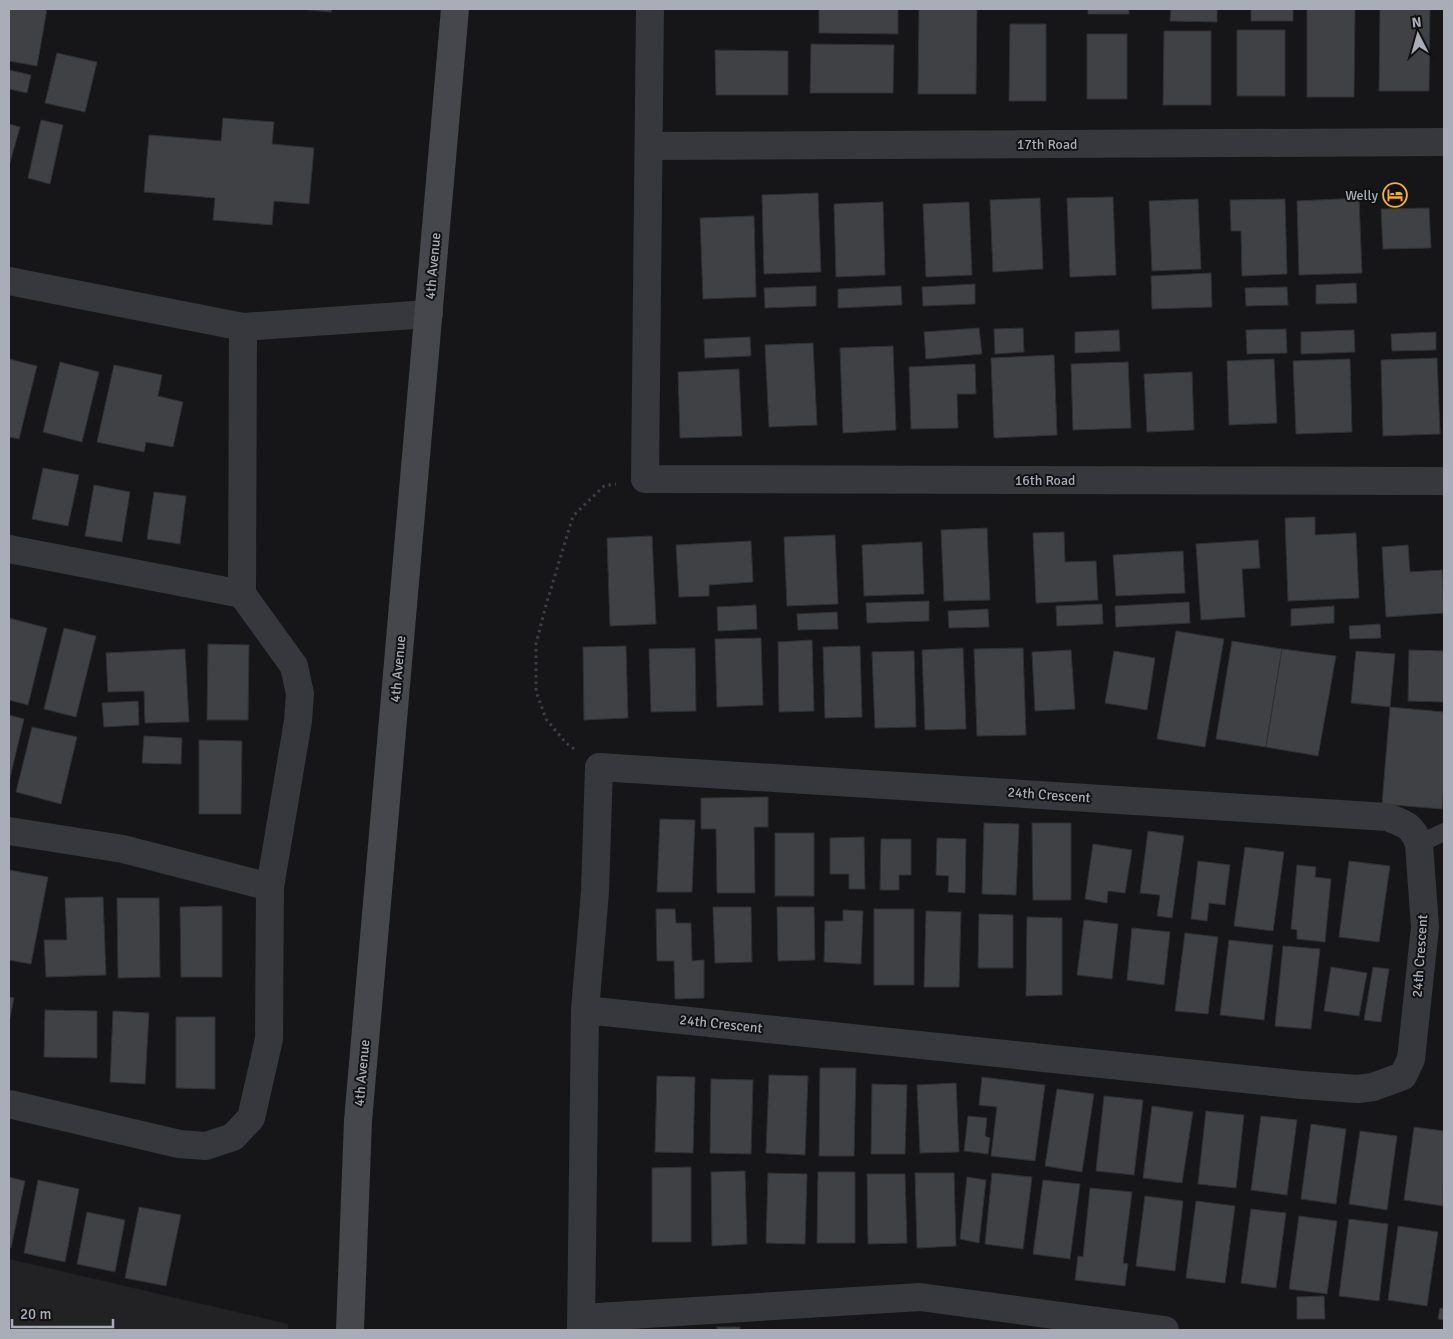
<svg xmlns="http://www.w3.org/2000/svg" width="1453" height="1339" font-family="Signika,sans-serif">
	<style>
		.built { fill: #222225 }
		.building { fill: #404145; stroke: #303034 }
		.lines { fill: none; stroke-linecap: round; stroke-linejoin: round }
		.path { stroke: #3d3f44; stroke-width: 3; stroke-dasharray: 2.5 4; stroke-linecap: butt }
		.lane { stroke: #37383d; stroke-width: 18 }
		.street { stroke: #37383d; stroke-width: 28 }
		.secondary { stroke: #45474d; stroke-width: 28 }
		.labels { text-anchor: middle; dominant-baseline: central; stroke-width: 4; stroke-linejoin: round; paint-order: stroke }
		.street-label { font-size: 14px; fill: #a8adb8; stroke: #111113 }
		.poi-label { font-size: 14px; fill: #a8adb8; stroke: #111113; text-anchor: end }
	</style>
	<rect width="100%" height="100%" fill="#161618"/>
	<polygon class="built" points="9,1259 288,1324 288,1330 9,1330"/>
	<g class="building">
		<polygon points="9,9 47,9 37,66 9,61"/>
		<polygon points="298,9 332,9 331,12"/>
		<polygon points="819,9 898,9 898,34 819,33"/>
		<polygon points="919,9 977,9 976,94 918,94"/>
		<rect x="1088" y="9" width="41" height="5"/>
		<polygon points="1171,9 1217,9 1217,22 1170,21"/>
		<rect x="1251" y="9" width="42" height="12"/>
		<polygon points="1307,9 1355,9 1354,97 1307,97"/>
		<polygon points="1380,9 1430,9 1429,91 1379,91"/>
		<polygon points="1010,24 1046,24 1046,101 1009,101"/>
		<rect x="1237" y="30" width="48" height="66"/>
		<polygon points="1164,31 1211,31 1211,105 1163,105"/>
		<rect x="1087" y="34" width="40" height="65"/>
		<polygon points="811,44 894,45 893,93 810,93"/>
		<polygon points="715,50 788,51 788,95 716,95"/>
		<polygon points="57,53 97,62 85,112 45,103"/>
		<polygon points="9,70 31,75 27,93 9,89"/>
		<polygon points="223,118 274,122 272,144 314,148 309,204 274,201 272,225 213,220 215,198 144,192 149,135 221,141"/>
		<polygon points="41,120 63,125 50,184 28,178"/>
		<polygon points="9,124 20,127 9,166"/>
		<polygon points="818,193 821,272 764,274 762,195"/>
		<polygon points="1113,197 1116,275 1070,277 1067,198"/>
		<polygon points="1040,198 1043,269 993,272 990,200"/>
		<polygon points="1359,198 1362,273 1299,275 1297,201"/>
		<polygon points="1198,199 1201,269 1152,271 1149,201"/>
		<polygon points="1285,199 1287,274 1242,276 1241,231 1231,231 1230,200"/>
		<polygon points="883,202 885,275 836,277 834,204"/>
		<polygon points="969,202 972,275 926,277 923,204"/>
		<polygon points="1429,208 1431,248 1383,249 1381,209"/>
		<polygon points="754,216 756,297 703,299 700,218"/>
		<polygon points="1211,273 1212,307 1152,309 1151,276"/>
		<polygon points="1356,283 1357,303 1316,304 1316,285"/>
		<polygon points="975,284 975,304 923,306 922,287"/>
		<polygon points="816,286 816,306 765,308 764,288"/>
		<polygon points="901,286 902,305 838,308 838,289"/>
		<polygon points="1287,287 1288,305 1246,306 1245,288"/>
		<polygon points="979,328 982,354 926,359 924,332"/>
		<polygon points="1023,328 1024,352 995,354 994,329"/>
		<polygon points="1286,329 1287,353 1247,354 1246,330"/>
		<polygon points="1119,330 1120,351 1075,353 1075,332"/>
		<polygon points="1354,330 1355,352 1301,354 1301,332"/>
		<polygon points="1436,332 1436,350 1392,351 1391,334"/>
		<polygon points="750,337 751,356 705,358 704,339"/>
		<polygon points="813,343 817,425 769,427 765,345"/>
		<polygon points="893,346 896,430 843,433 840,348"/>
		<polygon points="1054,355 1057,435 994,438 991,358"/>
		<polygon points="1437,358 1440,434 1383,436 1381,360"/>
		<polygon points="9,359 37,366 19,439 9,437"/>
		<polygon points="1274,359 1277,423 1229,425 1227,361"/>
		<polygon points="1350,359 1352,432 1296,434 1293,361"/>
		<polygon points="60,362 99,372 82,442 43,432"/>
		<polygon points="1128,362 1131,428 1073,430 1071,364"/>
		<polygon points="975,364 976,394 957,394 958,428 911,429 909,367"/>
		<polygon points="114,365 162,375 158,396 183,402 173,447 146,442 144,452 97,442"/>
		<polygon points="739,369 742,436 680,438 678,372"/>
		<polygon points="1192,372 1194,430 1147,432 1144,374"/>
		<polygon points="43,468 79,475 68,526 32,519"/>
		<polygon points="94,485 130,492 122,542 85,536"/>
		<polygon points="154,492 186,496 180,544 147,539"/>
		<polygon points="1315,517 1315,535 1356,533 1359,598 1288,601 1285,518"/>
		<polygon points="987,528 990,600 944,601 941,530"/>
		<polygon points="1064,532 1065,562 1096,561 1098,600 1036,603 1033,533"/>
		<polygon points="835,535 838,604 787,606 784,537"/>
		<polygon points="652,536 656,624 610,626 607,538"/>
		<polygon points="1258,540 1260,568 1242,569 1245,617 1201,620 1196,544"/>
		<polygon points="751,541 753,582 709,585 709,596 679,597 676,545"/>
		<polygon points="922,542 924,594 864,596 862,545"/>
		<polygon points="1408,545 1410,572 1442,570 1444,613 1386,617 1382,547"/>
		<polygon points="1183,551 1185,593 1116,596 1113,555"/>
		<polygon points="929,601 929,621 867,623 866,603"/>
		<polygon points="1189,602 1190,623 1116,627 1115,606"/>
		<polygon points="1102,604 1103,624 1057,626 1056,606"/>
		<polygon points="756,605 757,629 718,631 717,607"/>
		<polygon points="1334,606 1334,623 1291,626 1291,609"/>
		<polygon points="988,609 989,627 949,628 948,611"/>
		<polygon points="837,612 838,629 798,630 797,614"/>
		<polygon points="9,618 47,628 28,705 9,700"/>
		<polygon points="1380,624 1381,638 1350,639 1349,626"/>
		<polygon points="64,628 96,636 76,717 44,709"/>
		<polygon points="1176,631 1224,639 1205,747 1157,739"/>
		<polygon points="761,638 763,705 717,707 715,639"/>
		<polygon points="812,640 814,711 779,712 778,642"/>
		<polygon points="1232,641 1282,649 1266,747 1216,739"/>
		<polygon points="208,644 249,645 248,720 207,720"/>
		<polygon points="626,646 628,718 584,720 583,647"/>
		<polygon points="860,646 862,717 825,718 823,647"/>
		<polygon points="695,648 696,711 651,712 649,649"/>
		<polygon points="963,648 966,729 925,730 922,650"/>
		<polygon points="1023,648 1026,735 977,736 974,649"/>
		<polygon points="185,649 189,722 145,723 144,691 108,692 106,653"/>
		<polygon points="1282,649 1336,656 1318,756 1266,747"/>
		<polygon points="1071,650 1075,709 1035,711 1032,652"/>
		<polygon points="1409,650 1444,651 1444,702 1408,701"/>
		<polygon points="914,651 916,727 875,728 872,652"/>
		<polygon points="1114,651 1155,658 1147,710 1105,703"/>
		<polygon points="1356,651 1395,654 1390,707 1351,703"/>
		<polygon points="138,701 139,725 104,727 102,703"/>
		<polygon points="1390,707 1444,712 1444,783 1442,809 1382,804"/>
		<polygon points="9,715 24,719 9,782"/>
		<polygon points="32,727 77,737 61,804 16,792"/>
		<polygon points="144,736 182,738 181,764 142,763"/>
		<polygon points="199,740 242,741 241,814 199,814"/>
		<polygon points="768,797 768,827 754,827 755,893 717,893 716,829 701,829 701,798"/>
		<polygon points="660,819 695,820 692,892 657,892"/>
		<polygon points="984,823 1019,824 1016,895 982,894"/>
		<polygon points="1032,823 1071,823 1071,900 1033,900"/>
		<polygon points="1148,831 1184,836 1172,918 1157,916 1160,895 1140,893"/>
		<rect x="775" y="833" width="39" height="63"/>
		<polygon points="864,837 865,889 849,889 849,874 830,874 830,838"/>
		<polygon points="937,838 966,839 965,893 948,892 949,876 936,875"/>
		<polygon points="881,839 911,839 911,875 899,875 899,890 880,890"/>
		<polygon points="1093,844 1132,850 1125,893 1108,891 1107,903 1085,899"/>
		<polygon points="1245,847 1284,852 1273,931 1234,926"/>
		<polygon points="1198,861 1230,865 1225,905 1209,903 1207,921 1191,919"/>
		<polygon points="1349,861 1390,866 1379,942 1339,937"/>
		<polygon points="1297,865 1316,867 1315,877 1331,879 1325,942 1297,939 1297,930 1291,929"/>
		<polygon points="9,870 48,877 31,964 9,960"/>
		<polygon points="103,897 106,975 46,977 44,940 67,940 65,898"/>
		<polygon points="117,898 159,898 160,977 118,978"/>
		<polygon points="222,906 222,977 181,977 180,907"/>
		<polygon points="713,907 751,907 752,962 715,963"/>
		<polygon points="777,907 814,907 815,960 778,961"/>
		<polygon points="656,909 675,909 676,923 691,923 692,961 704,960 704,998 675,999 674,961 657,961"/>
		<rect x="874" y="909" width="40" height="76"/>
		<polygon points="843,910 863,911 861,964 824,962 825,921 843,921"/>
		<polygon points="926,911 961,912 959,987 924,987"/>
		<polygon points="979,914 1013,915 1013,968 978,968"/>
		<polygon points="1027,917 1062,918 1062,995 1026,996"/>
		<polygon points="1084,920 1118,924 1112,979 1077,975"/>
		<polygon points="1132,928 1170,932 1164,985 1127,980"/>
		<polygon points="1185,933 1218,937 1208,1014 1175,1011"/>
		<polygon points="1229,940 1273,945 1264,1020 1220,1015"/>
		<polygon points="1283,946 1320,949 1311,1029 1275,1026"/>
		<polygon points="1331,967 1367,973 1359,1016 1324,1011"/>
		<polygon points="1373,967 1389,969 1381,1022 1364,1020"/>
		<polygon points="9,997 14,998 9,1023"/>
		<polygon points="45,1010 97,1011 97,1058 44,1057"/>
		<polygon points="113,1011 149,1013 145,1084 110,1082"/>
		<polygon points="176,1017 215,1017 215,1089 176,1088"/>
		<polygon points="820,1068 856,1068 854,1156 819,1156"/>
		<polygon points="769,1075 808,1076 805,1155 766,1153"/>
		<polygon points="657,1076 695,1077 693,1153 655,1152"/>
		<polygon points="982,1077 1045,1085 1035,1161 991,1156 997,1107 979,1105"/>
		<polygon points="711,1079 753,1080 751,1154 710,1153"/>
		<polygon points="956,1083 959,1152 920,1153 917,1085"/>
		<polygon points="872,1084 907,1085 905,1154 871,1154"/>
		<polygon points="1057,1089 1094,1094 1082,1172 1045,1166"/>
		<polygon points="1104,1096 1143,1100 1134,1175 1096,1171"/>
		<polygon points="1152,1106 1193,1112 1182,1183 1143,1178"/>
		<polygon points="1206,1111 1244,1115 1236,1188 1198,1184"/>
		<polygon points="968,1116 987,1118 985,1136 990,1138 988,1154 964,1151"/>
		<polygon points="1261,1116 1297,1120 1287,1195 1251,1190"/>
		<polygon points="1311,1124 1346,1129 1336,1204 1301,1199"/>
		<polygon points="1414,1127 1444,1131 1443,1206 1404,1200"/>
		<polygon points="1360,1131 1397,1136 1387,1210 1349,1204"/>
		<polygon points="691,1167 691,1242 652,1242 652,1168"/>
		<polygon points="745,1171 747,1244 712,1246 711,1172"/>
		<polygon points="818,1172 855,1172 855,1243 817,1243"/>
		<polygon points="768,1173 807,1174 805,1244 766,1243"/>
		<polygon points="915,1173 954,1173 956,1246 917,1248"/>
		<polygon points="992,1173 1032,1177 1023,1249 985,1244"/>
		<polygon points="867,1174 905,1174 907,1243 868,1244"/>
		<polygon points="9,1177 25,1181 11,1248 9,1247"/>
		<polygon points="967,1177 986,1180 979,1243 960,1239"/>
		<polygon points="38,1180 79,1189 65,1262 24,1253"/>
		<polygon points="1043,1180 1080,1184 1070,1259 1033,1254"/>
		<polygon points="1090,1188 1132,1192 1123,1263 1128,1264 1125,1286 1075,1280 1078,1256 1083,1257"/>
		<polygon points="1145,1196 1183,1201 1175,1271 1136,1266"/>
		<polygon points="1196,1201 1235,1206 1225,1283 1186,1278"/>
		<polygon points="139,1207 181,1215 166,1286 125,1278"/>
		<polygon points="1251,1209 1286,1213 1276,1288 1241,1283"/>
		<polygon points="87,1212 125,1220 115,1272 77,1264"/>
		<polygon points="1299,1216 1337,1221 1327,1294 1289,1289"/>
		<polygon points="1349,1219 1388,1224 1379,1301 1339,1296"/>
		<polygon points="1398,1226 1438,1232 1427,1306 1388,1300"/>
		<polygon points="1324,1296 1325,1319 1297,1319 1297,1297"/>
		<polygon points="1440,1308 1444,1309 1444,1320 1438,1319"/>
		<rect x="717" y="1327" width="23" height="3"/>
	</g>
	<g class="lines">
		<polyline class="path" points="574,749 566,743 546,719 536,691 536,644 546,605 573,516 604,486 616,484"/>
		<polyline class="lane" points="1419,844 1444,832"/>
		<g class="street">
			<polyline points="650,9 645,479 1444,481"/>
			<polyline points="649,146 1444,142"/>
			<polyline points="9,281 243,327 429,314"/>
			<polyline points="9,549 242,594 243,327"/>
			<polyline points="9,831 123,849 270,887 298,721 300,694 294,666 242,594"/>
			<polyline points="9,1104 179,1144 206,1146 233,1137 251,1118 269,1039 270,887"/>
			<polyline points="582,1318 920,1297 1165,1330"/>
			<path d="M 581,1330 L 585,1010 L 595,892 L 599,767 L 1387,817 C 1405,824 1412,825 1419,844 L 1425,927 L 1411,1059 L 1403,1076 L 1373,1087 L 1358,1089 L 1302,1085 L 585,1010"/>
		</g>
		<polyline class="secondary" points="350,1330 358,1121 455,9"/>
	</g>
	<defs>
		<g id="hotel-ring" transform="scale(1.25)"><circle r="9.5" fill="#111113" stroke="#f2b134" stroke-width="1.5"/><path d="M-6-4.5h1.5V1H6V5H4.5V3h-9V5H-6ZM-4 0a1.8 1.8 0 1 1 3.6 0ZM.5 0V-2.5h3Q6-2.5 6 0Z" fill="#f2b134"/></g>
	</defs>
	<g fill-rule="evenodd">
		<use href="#hotel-ring" x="1395" y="195"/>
	</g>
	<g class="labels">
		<g class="street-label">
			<text x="1047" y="144">17th Road</text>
			<text transform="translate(433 266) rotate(-85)">4th Avenue</text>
			<text x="1045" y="480">16th Road</text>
			<text transform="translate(398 669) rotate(-85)">4th Avenue</text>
			<text transform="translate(1049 795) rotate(4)">24th Crescent</text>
			<text transform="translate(1420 956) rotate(-86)">24th Crescent</text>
			<text transform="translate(721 1024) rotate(6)">24th Crescent</text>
			<text transform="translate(362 1073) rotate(-85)">4th Avenue</text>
		</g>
		<g class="poi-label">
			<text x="1378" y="195">Welly</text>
		</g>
	</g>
	<rect width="1453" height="1339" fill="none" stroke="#a8adb8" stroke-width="20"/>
	<g transform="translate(1418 35) rotate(354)" stroke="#111113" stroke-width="4" paint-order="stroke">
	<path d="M0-4L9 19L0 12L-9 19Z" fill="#a8adb8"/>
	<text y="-8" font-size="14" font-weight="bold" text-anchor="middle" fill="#a8adb8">N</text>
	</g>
	<path d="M12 1319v8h101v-8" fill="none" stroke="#a8adb8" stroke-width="2.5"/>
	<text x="20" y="1319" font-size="15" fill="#a8adb8" stroke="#111113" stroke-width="4" paint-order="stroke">20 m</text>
</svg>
